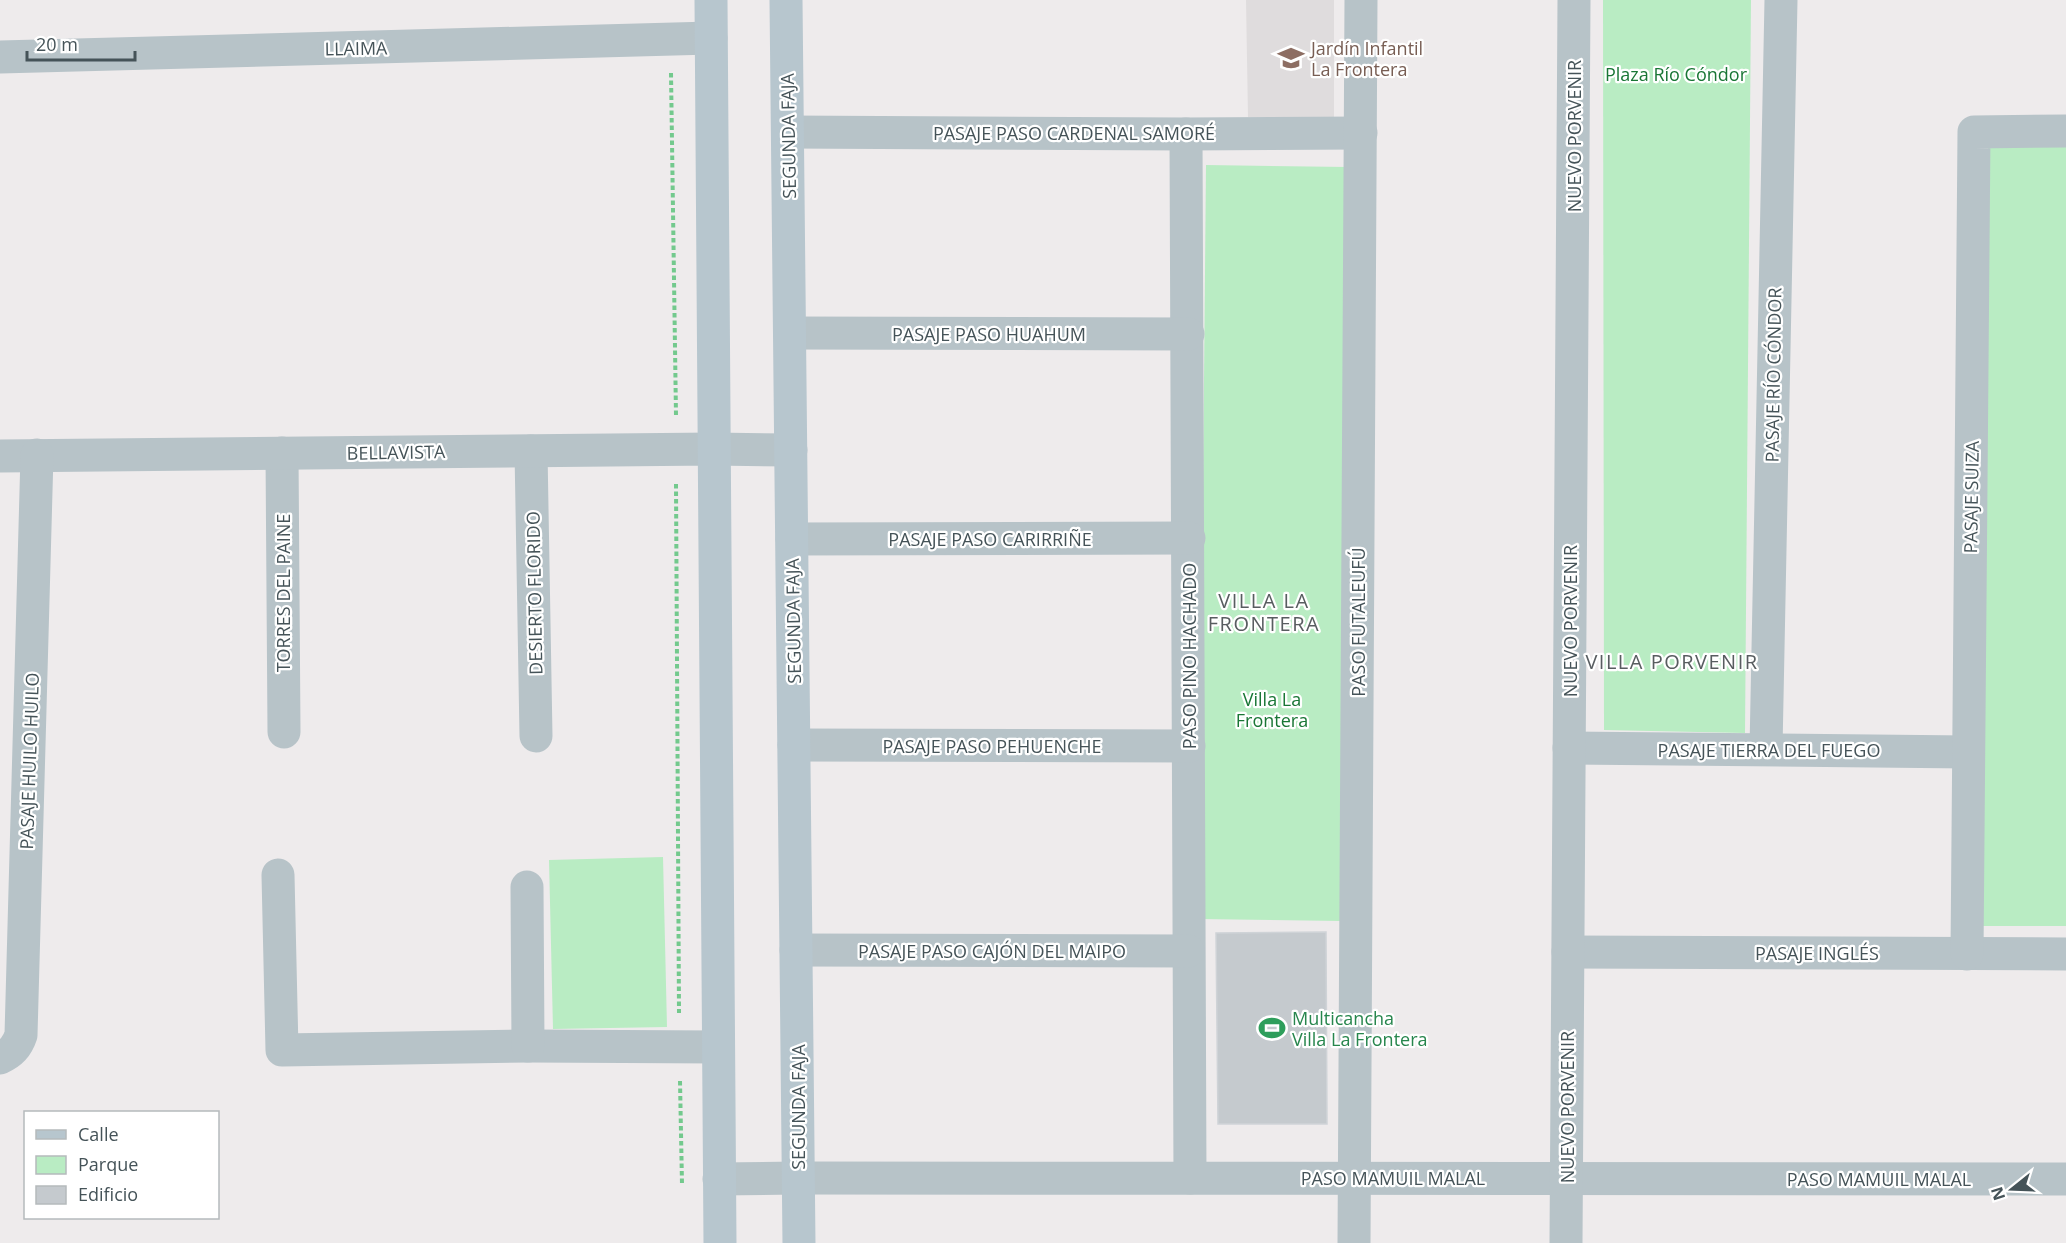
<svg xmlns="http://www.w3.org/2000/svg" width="2066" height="1243" font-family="'Open Sans',sans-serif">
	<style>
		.education { fill: #dfdcdd }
		.green { fill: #b9ecc3 }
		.building { fill: #c5cace; stroke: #cfd3d7; stroke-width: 1.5 }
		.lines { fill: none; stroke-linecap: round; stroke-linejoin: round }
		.path { stroke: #73c98d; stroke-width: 4; stroke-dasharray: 4.5 3; stroke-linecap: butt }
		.minor { stroke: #b7c3c8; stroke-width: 33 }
		.secondary { stroke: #b7c6ce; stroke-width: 33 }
		.labels { text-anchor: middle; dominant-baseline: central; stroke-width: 4.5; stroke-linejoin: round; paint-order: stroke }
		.street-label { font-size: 18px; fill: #455358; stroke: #fff }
		.education-label { font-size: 18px; fill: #785e54; stroke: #fff; text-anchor: start }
		.park-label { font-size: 18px; fill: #197635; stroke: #fff }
		.leisure-label { font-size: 18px; fill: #27864d; stroke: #fff; text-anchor: start }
		.neighbourhood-label { font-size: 20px; letter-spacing: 1.5px; fill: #585d60; stroke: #fff }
	</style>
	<rect width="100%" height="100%" fill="#eeebec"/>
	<polygon class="education" points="1246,0 1334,0 1334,120 1248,117"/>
	<g class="green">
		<polygon points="1603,0 1751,0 1745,733 1604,730"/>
		<polygon points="1988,147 2066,147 2066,926 1982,926"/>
		<polygon points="1206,165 1348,167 1341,921 1199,919"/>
		<polygon points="663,857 667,1027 553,1029 549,860"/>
	</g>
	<polygon class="building" points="1326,932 1327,1124 1218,1124 1216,933"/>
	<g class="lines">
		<g class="path">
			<polyline points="671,73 676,416"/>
			<polyline points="676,484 679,1013"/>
			<polyline points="680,1081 682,1184"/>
		</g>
		<g class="minor">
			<polyline points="0,57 711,38"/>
			<polyline points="788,132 1186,134 1361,133"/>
			<polyline points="1186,134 1190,1178"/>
			<polyline points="790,333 1188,334"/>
			<polyline points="531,451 536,736"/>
			<polyline points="282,453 284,732"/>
			<polyline points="0,456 713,449 791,450"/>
			<polyline points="792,539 1189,538"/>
			<polyline points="794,745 1189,746"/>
			<polyline points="1569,748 1968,752"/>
			<polyline points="1766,749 1781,0"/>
			<polyline points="278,875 282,1050 528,1046 718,1047"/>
			<polyline points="527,887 528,1046"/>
			<polyline points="796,950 1188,951"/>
			<polyline points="1568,952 2066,954"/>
			<polyline points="1967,954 1974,132 2066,131"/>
			<path d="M 0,1058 C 11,1053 17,1047 21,1035 L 37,455"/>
			<polyline points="719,1179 798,1178 2066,1179"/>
			<polyline points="1354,1243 1361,0"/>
			<polyline points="1566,1243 1574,0"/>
		</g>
		<g class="secondary">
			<polyline points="711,0 720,1243"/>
			<polyline points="786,0 799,1243"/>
		</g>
	</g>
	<defs>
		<g id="school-bare" transform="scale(2.07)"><path d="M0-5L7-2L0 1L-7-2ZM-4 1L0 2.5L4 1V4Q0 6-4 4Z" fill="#8d6e63" stroke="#fff" stroke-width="2.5" paint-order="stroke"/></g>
		<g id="stadium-bare" transform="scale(2.07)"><path d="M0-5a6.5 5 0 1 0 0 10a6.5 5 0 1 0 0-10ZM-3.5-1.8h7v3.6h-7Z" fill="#2e9e5b" stroke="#fff" stroke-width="2.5" paint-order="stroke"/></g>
	</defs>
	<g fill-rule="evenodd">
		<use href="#school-bare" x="1291" y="58"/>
		<use href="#stadium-bare" x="1272" y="1028"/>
	</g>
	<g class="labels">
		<g class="street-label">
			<text transform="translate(356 48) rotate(-1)">LLAIMA</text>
			<text x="1074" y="133">PASAJE PASO CARDENAL SAMORÉ</text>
			<text transform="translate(788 136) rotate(-91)">SEGUNDA FAJA</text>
			<text transform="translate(1574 136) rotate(-90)">NUEVO PORVENIR</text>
			<text x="989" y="334">PASAJE PASO HUAHUM</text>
			<text transform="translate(1773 375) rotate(-89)">PASAJE RÍO CÓNDOR</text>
			<text transform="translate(396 452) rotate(-1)">BELLAVISTA</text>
			<text transform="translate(1971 497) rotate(-89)">PASAJE SUIZA</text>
			<text x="990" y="539">PASAJE PASO CARIRRIÑE</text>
			<text transform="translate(283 593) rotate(-90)">TORRES DEL PAINE</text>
			<text transform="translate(534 593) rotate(-91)">DESIERTO FLORIDO</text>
			<text transform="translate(793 621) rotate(-91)">SEGUNDA FAJA</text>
			<text transform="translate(1570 621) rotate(-90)">NUEVO PORVENIR</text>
			<text transform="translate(1358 622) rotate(-90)">PASO FUTALEUFÚ</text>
			<text transform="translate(1189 656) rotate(-90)">PASO PINO HACHADO</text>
			<text x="992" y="746">PASAJE PASO PEHUENCHE</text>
			<text x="1769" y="750">PASAJE TIERRA DEL FUEGO</text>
			<text transform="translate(29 761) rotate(-88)">PASAJE HUILO HUILO</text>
			<text x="992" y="951">PASAJE PASO CAJÓN DEL MAIPO</text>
			<text x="1817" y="953">PASAJE INGLÉS</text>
			<text transform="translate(798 1107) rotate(-90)">SEGUNDA FAJA</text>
			<text transform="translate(1567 1107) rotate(-90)">NUEVO PORVENIR</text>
			<text x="1393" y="1178">PASO MAMUIL MALAL</text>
			<text x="1879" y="1179">PASO MAMUIL MALAL</text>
		</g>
		<g class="education-label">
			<text x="1311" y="48">Jardín Infantil<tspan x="1311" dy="21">La Frontera</tspan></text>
		</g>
		<g class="park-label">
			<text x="1676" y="74">Plaza Río Cóndor</text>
			<text x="1272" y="699">Villa La<tspan x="1272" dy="21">Frontera</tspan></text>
		</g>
		<g class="leisure-label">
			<text x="1292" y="1018">Multicancha<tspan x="1292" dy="21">Villa La Frontera</tspan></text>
		</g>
		<g class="neighbourhood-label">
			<text x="1264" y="600">VILLA LA<tspan x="1264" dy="23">FRONTERA</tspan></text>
			<text x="1672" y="661">VILLA PORVENIR</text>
		</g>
	</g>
	<rect x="24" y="1111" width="195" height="108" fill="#ffffff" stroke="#b5babc" stroke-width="1.5"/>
	<rect x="36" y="1130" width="30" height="9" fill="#b7c6ce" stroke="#b5babc" stroke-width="1.5"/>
	<text x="78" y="1141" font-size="18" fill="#455358">Calle</text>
	<rect x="36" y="1156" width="30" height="18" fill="#b9ecc3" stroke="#b5babc" stroke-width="1.5"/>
	<text x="78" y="1171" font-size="18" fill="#455358">Parque</text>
	<rect x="36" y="1186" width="30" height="18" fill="#c5cace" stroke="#b5babc" stroke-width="1.5"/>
	<text x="78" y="1201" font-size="18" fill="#455358">Edificio</text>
	<g transform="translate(2012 1189) rotate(252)" stroke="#ffffff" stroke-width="4.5" paint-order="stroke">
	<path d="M0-4.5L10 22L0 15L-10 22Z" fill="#455358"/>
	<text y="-9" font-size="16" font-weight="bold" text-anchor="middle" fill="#455358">N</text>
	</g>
	<path d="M27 51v9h108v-9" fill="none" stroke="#455358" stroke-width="3"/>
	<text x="36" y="51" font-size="18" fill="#455358" stroke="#ffffff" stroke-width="4.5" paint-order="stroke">20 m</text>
</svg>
